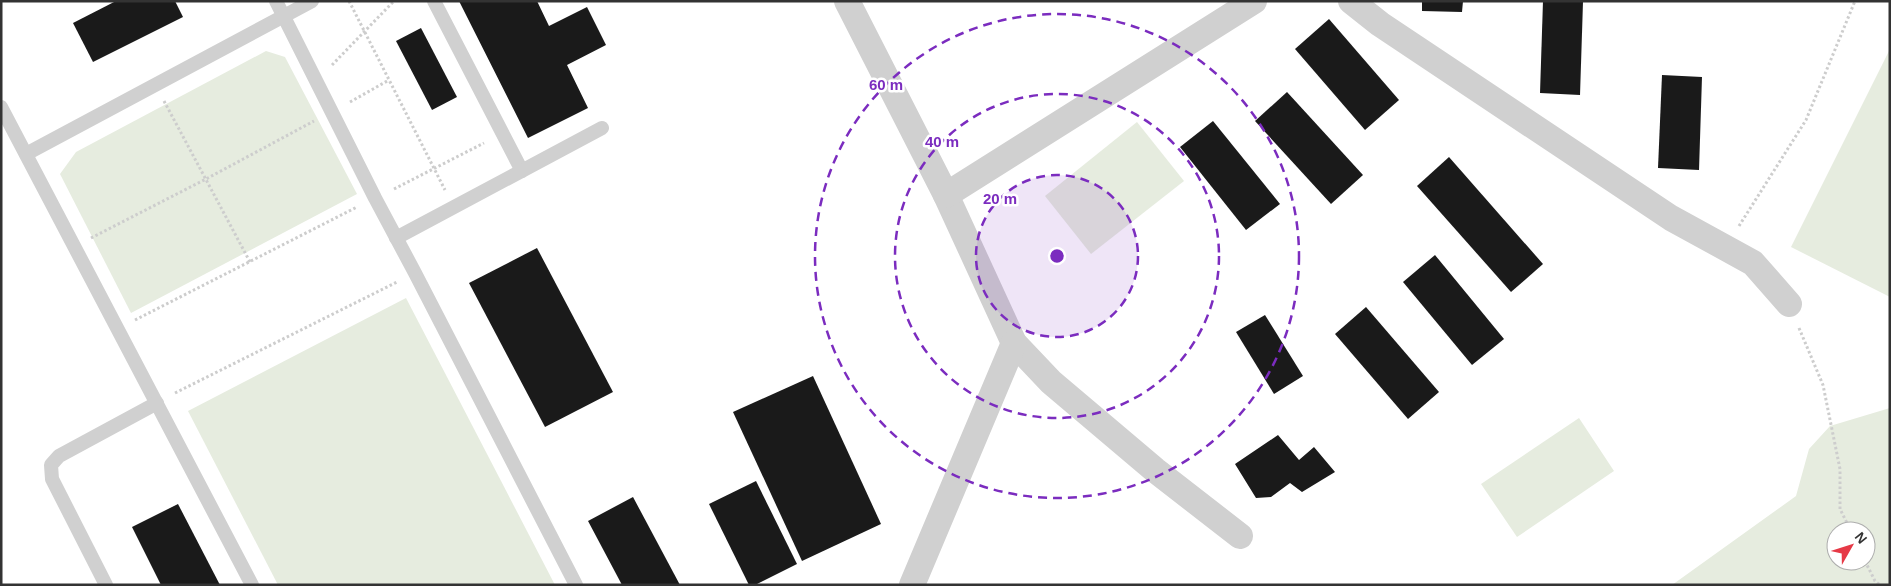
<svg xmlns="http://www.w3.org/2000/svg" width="1891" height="586" font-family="Arial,sans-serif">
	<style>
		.green { fill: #e6ecdf; fill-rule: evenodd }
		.building { fill: #1a1a1a }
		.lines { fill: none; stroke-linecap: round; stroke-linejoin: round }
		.path { stroke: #cdcdcd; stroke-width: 3; stroke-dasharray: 2.5 2.5; stroke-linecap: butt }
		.lane { stroke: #d0d0d0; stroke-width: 14 }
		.street { stroke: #d0d0d0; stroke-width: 26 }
		.ring { fill: none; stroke: #7b2cbf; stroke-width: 2.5; stroke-dasharray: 9 6 }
		.centre { fill: #7b2cbf; stroke: #fff; stroke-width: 2.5 }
		.ring-label { font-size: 15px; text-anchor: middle; font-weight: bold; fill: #7b2cbf; stroke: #fff; stroke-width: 5; stroke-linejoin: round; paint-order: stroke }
	</style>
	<rect width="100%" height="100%" fill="#fff"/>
	<g class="green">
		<polygon points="1890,49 1890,297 1791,247"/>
		<polygon points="266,51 285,57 357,194 131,313 60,174 76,152"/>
		<polygon points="1137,122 1184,181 1091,254 1045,196"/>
		<polygon points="406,298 555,585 278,585 188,411"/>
		<path d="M 1890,408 L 1890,585 L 1672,585 L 1796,496 L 1809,449 L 1830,426 ZM 1836,531 L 1866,531 L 1866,561 L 1836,561 Z"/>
		<polygon points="1579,418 1614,471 1517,537 1481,484"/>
	</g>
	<g class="building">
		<polygon points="116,1 175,1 183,17 93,62 73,23"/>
		<polygon points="459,1 537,1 549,26 587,7 606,45 567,65 588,108 528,138"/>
		<polygon points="1422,1 1463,1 1462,12 1422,11"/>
		<polygon points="1543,1 1583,2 1580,95 1540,93"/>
		<polygon points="1329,19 1399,100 1365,130 1295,49"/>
		<polygon points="421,28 457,97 432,110 396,41"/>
		<polygon points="1662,75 1702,77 1699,170 1658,168"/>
		<polygon points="1287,92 1363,175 1331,204 1255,121"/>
		<polygon points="1213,121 1280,204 1246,230 1180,147"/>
		<polygon points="1449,157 1543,264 1511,292 1417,186"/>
		<polygon points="537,248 613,392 545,427 469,283"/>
		<polygon points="1435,255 1504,339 1472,365 1403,282"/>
		<polygon points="1366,307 1439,392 1408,419 1335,334"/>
		<polygon points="1265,315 1303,376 1274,394 1236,332"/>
		<polygon points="813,376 881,524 802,561 733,412"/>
		<polygon points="1278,435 1299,460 1314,447 1335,472 1302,492 1290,483 1271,497 1256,498 1235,464"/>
		<polygon points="756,481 797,564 755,585 749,585 709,504"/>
		<polygon points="633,497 680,585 622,585 588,521"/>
		<polygon points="178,504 220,585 161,585 132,527"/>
	</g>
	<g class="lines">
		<g class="path">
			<polyline points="349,1 445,190"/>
			<polyline points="332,65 394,1"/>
			<polyline points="164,101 250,262"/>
			<polyline points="350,102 389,80"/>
			<polyline points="394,189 484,143"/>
			<polyline points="1739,226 1806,120 1855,1"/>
			<polyline points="91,238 206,179 314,121"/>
			<polyline points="135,320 357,207"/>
			<polyline points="1799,328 1823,385 1840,469 1840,509 1851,531"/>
			<polyline points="175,393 397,282"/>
			<polyline points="1865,561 1875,581 1880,585"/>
		</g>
		<g class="lane">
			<polyline points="276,1 375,198 415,273 576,585"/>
			<polyline points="434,1 522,171"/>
			<polyline points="1,107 252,585"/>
			<polyline points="26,154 312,1"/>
			<polyline points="396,238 602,128"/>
			<polyline points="106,585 52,479 51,465 59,456 157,403"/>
		</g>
		<g class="street">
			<polyline points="847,1 946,195 1014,343 1051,382 1155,470 1240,536"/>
			<polyline points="1351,1 1380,24 1671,218 1753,263 1789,304"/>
			<polyline points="946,195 1254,1"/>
			<polyline points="912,585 1014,343"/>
		</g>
	</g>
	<circle cx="1057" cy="256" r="81" fill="#7b2cbf" fill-opacity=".12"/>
	<g class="ring">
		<circle cx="1057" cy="256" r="81"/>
		<circle cx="1057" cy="256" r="162"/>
		<circle cx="1057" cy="256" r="242"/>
	</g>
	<circle cx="1057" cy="256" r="8" class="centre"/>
	<g class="ring-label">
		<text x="886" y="90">60 m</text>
		<text x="942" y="147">40 m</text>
		<text x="1000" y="204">20 m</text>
	</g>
	<rect width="1891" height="586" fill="none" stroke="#333333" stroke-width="5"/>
	<g transform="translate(1851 546) rotate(51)"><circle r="24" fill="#ffffff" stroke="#adadad"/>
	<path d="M0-4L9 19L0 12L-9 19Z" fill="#e63946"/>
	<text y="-8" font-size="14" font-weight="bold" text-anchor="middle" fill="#333333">N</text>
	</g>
</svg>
